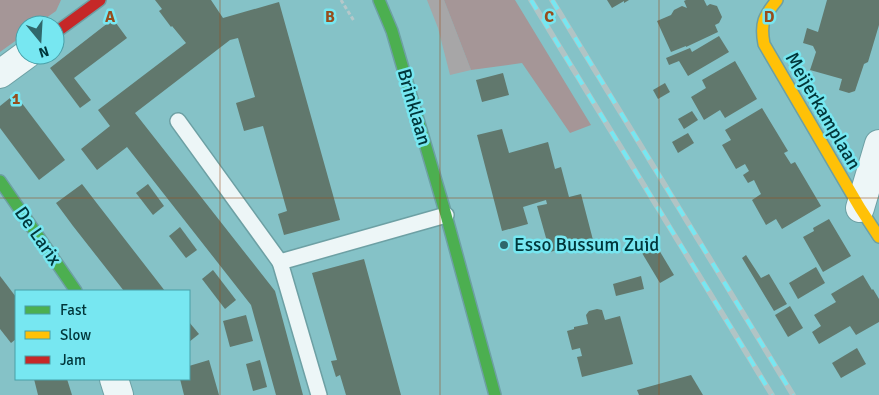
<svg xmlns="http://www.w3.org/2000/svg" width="879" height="395" font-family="Signika,sans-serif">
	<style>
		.green { fill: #a7a6a7 }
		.forest { fill: #a59697 }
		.building { fill: #61786d }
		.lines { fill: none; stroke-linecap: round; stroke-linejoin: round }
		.lane-casing { stroke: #6da0a4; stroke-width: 18 }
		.street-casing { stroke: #6da0a4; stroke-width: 30 }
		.fast-casing { stroke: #6da0a4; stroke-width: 14 }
		.slow-casing { stroke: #6da0a4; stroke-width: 14 }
		.jam-casing { stroke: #6da0a4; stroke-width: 14 }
		.path { stroke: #b5c8ca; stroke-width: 3; stroke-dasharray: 4 2.5; stroke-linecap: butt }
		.lane { stroke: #edf6f7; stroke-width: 15 }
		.street { stroke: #edf6f7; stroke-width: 28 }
		.fast { stroke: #4caf50; stroke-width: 11 }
		.slow { stroke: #ffc107; stroke-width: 11 }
		.jam { stroke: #c62828; stroke-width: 11 }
		.rail-casing { stroke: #b1c4c5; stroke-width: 5.5 }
		.rail { stroke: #77e7f1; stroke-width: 4; stroke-dasharray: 11; stroke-linecap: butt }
		.grid { fill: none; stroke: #974d1c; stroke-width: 1; stroke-opacity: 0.55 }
		.poi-dot { fill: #2f676b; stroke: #77e7f1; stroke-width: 2 }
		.labels { text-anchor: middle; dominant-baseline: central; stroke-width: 5; stroke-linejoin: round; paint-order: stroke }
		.street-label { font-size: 19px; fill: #01363a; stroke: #77e7f1 }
		.poi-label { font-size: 19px; fill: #01363a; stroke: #77e7f1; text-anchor: start }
		.grid-label { font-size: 16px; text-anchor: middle; font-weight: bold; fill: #974d1c; stroke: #77e7f1; stroke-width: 5; stroke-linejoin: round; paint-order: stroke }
	</style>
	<rect width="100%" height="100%" fill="#85c2c7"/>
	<polygon class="green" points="427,0 444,0 471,70 450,75 438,28"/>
	<g class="forest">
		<polygon points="0,0 61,0 56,11 36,25 25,25 25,34 0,52"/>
		<polygon points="444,0 515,0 591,125 570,133 522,63 471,70"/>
	</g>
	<g class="building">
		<polygon points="155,0 211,0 223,18 279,2 340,220 284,235 278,214 287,211 263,126 244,131 236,103 255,97 238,38 230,40 135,113 275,291 303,395 276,395 251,305 127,147 97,170 81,149 110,126 98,110 186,43 172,26 171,27 159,11 162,9"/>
		<polygon points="607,0 629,0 624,3 624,1 612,8"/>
		<polygon points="686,0 704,0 707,6 710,4 717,6 722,17 719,23 715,25 718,32 686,47 686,46 671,52 657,21 671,15 674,10 682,6 687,8 684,1"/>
		<polygon points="827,0 879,0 879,25 868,62 864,64 855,91 849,93 839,90 842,79 810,70 816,52 813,46 803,43 807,28 818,32"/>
		<polygon points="113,19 127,38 74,78 91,100 80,108 50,68"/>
		<polygon points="719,36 729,52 688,76 679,61 669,65 666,58 690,48 692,52"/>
		<polygon points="735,61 757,99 725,118 720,110 704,120 691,97 706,88 702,80"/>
		<polygon points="503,73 509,95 482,102 476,80"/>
		<polygon points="665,83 670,92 658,99 653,90"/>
		<polygon points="15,94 65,160 39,180 0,128 0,106"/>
		<polygon points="762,108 788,151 784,153 791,164 795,162 821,206 782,229 776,219 766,225 752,200 761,194 754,180 748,183 743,175 749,171 745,164 736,169 722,145 731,140 725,130"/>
		<polygon points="692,111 698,120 684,129 678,119"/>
		<polygon points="502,129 509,153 548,142 555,169 561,167 569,197 581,194 593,240 550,252 537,206 547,204 546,200 523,207 528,224 502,231 477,135"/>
		<polygon points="688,133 694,143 678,153 672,142"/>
		<polygon points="82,184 99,206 165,291 124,291 73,226 56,203"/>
		<polygon points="148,184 164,206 153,215 136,193"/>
		<polygon points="829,219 851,256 823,272 803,237 814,231 813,228"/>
		<polygon points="180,227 197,250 186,258 169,236"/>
		<polygon points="653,240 674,275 660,283 639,248"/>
		<polygon points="746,255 761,278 769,274 787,304 774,311 742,258"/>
		<polygon points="364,259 401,395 346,395 340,375 336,377 331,361 337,360 312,273"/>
		<polygon points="816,267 825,283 798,299 789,283"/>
		<polygon points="213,270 236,300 225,309 202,279"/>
		<polygon points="863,275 872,290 873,289 879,299 879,322 856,335 850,326 819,344 812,332 821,326 814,315 836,302 831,294"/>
		<polygon points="0,276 16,297 16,339 11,343 0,329"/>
		<polygon points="641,276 644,289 616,296 613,284"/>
		<polygon points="790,306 803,328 788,337 775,315"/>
		<polygon points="597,309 602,310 605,320 620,316 633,364 582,377 577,357 582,356 580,348 572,350 567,331 574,329 574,327 588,324 586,315 589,311"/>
		<polygon points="246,315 253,341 230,347 223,321"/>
		<polygon points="189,322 199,334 189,342"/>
		<polygon points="857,348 866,364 841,378 832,363"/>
		<polygon points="209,360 219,395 184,395 180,379 189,379 189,366"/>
		<polygon points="260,360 267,387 253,391 246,364"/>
		<polygon points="691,375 703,395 639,395 637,390"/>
		<polygon points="34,379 67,379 72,395 38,395"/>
	</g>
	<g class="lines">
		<g class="lane-casing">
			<g id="lane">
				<polyline points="178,121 280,262"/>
				<polyline points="319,395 280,262 446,215"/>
			</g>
		</g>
		<g class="street-casing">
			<g id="street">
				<polyline points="0,74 26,55"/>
				<polyline points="860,208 879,144"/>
				<polyline points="114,379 119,395"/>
			</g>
		</g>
		<g class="fast-casing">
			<g id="fast">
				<polyline points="379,0 392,31 446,215 495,395"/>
				<polyline points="0,181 76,291"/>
			</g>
		</g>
		<g class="slow-casing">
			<path id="slow" d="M 777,0 C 764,16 760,23 764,44 L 860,208 L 879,237"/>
		</g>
		<g class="jam-casing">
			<polyline id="jam" points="55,33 100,0"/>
		</g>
		<polyline class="path" points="341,0 354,21"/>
		<use href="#lane" class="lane"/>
		<use href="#street" class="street"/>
		<use href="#fast" class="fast"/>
		<use href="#slow" class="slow"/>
		<use href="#jam" class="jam"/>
		<g class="rail-casing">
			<g id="rail">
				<polyline points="531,0 772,395"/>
				<polyline points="552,0 793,395"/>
			</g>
		</g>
		<use href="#rail" class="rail"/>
	</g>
	<path class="grid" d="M 220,0 L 220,395M 440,0 L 440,395M 659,0 L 659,395M 0,198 L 879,198"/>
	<circle class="poi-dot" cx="504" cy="245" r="5"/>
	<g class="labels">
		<g class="street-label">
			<text transform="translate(414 107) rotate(74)">Brinklaan</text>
			<text transform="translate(823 111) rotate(60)">Meijerkamplaan</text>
			<text transform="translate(38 236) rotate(55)">De Larix</text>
		</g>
		<g class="poi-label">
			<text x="514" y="245">Esso Bussum Zuid</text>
		</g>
	</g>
	<g class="grid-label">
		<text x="110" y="22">A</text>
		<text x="330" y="22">B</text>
		<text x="549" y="22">C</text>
		<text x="769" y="22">D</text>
		<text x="16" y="104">1</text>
	</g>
	<rect x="15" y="290" width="175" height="90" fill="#77e7f1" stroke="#48a0a8"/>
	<rect x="25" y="306" width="25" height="8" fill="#4caf50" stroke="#48a0a8"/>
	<text x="60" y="315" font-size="15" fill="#01363a">Fast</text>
	<rect x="25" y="331" width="25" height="8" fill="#ffc107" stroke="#48a0a8"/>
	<text x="60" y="340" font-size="15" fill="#01363a">Slow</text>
	<rect x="25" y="356" width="25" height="8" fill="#c62828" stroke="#48a0a8"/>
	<text x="60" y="365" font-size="15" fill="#01363a">Jam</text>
	<g transform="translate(40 40) rotate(162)"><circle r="24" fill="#77e7f1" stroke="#48a0a8"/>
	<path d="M0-4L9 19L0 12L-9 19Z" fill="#2f676b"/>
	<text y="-8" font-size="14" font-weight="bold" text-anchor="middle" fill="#01363a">N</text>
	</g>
</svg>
